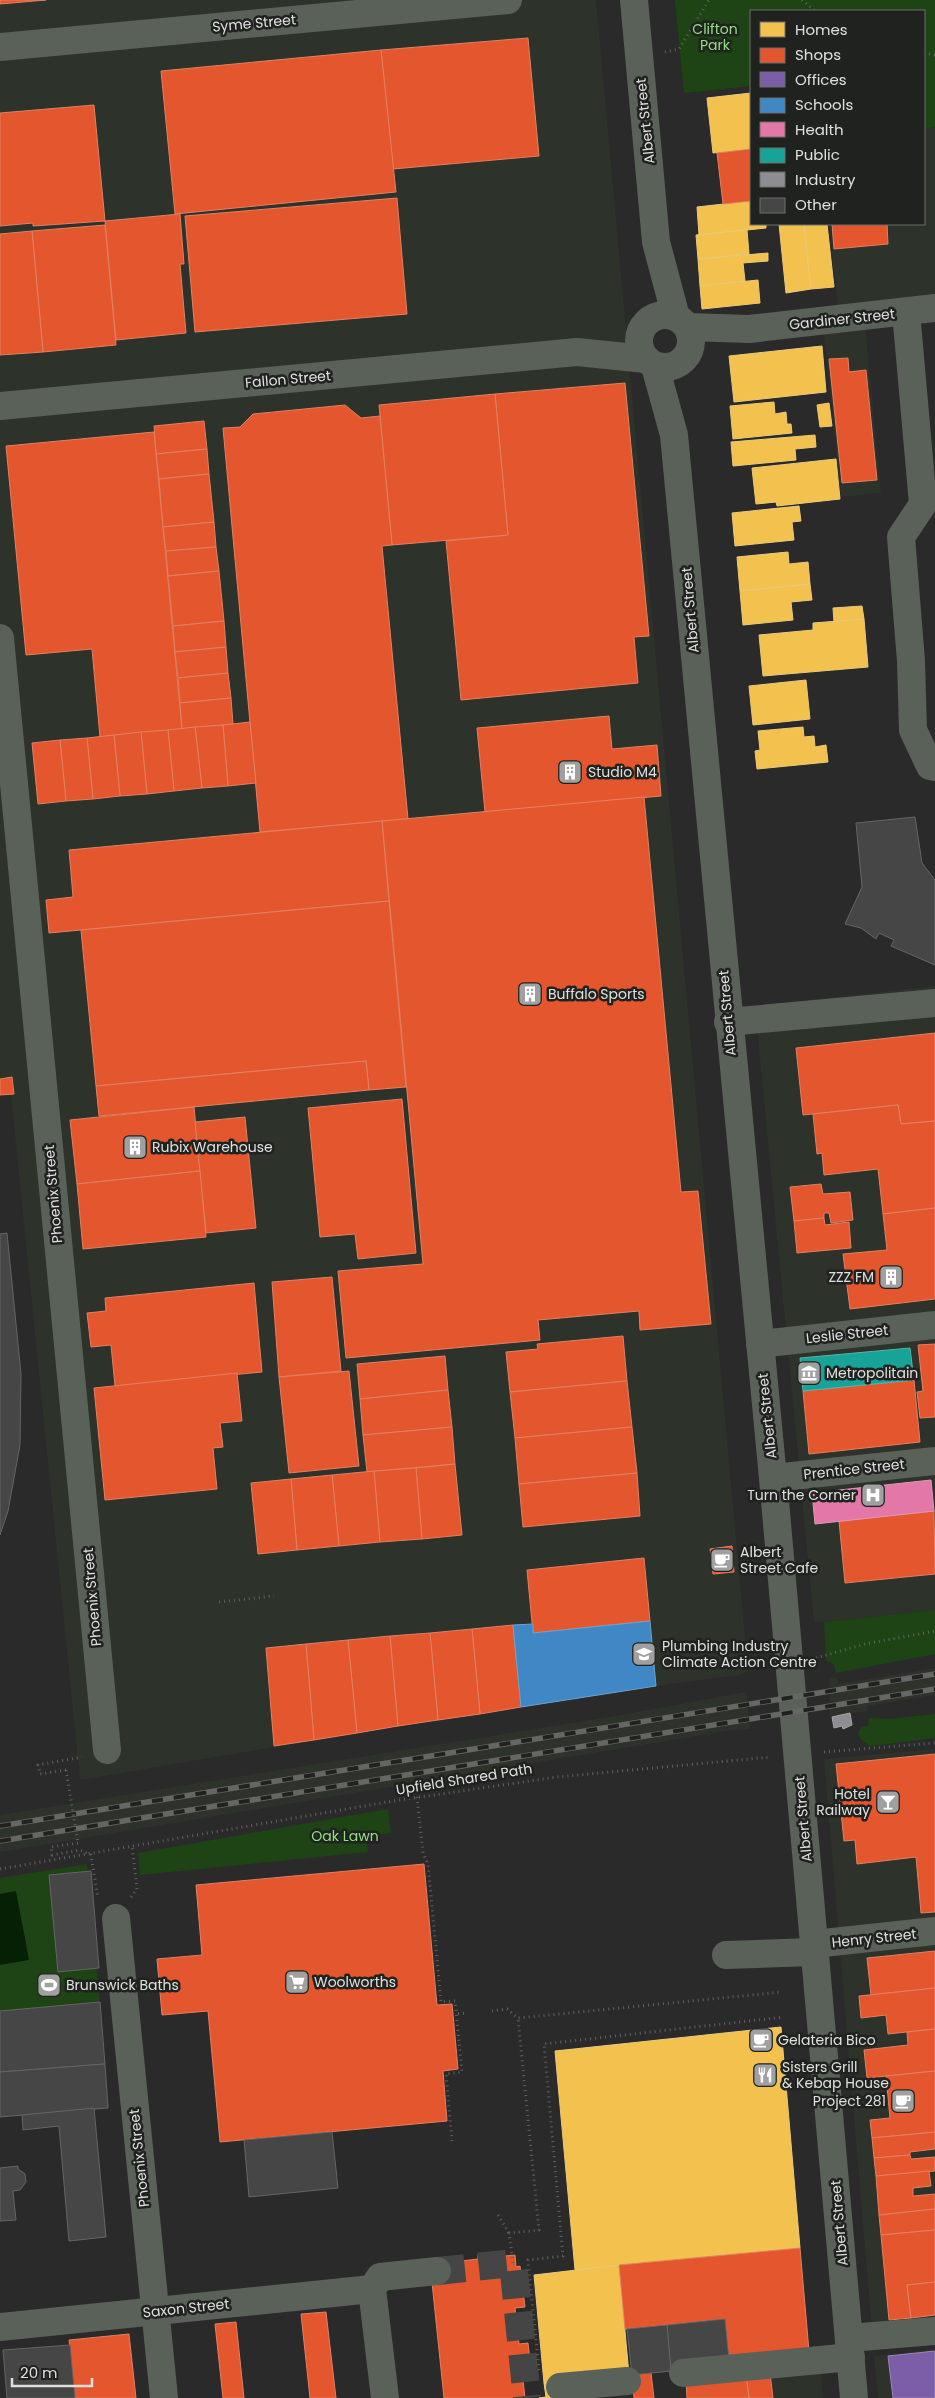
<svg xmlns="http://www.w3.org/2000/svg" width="935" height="2398" font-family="Poppins,sans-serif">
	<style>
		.built { fill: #2d322b }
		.green { fill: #1e4415 }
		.water { fill: #052004 }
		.homes { fill: #f2c14e; stroke: #ecca79 }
		.shops { fill: #e4572e; stroke: #e28063 }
		.offices { fill: #7b5ea7; stroke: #9985b8 }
		.schools { fill: #3f88c5; stroke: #6fa2cc }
		.health { fill: #e377a8; stroke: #e296b8 }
		.public { fill: #17a398; stroke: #53b5ad }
		.industry { fill: #8d8d92; stroke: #a5a6a9 }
		.building { fill: #464646; stroke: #646564 }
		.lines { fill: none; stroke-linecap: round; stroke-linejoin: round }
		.minor-tunnel { stroke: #454545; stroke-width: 28; stroke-dasharray: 28 14; stroke-linecap: butt }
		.path { stroke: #5f635e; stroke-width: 3; stroke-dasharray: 1 4; stroke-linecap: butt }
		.minor { stroke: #5a6159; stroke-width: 28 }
		.rail-casing { stroke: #656763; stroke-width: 5.5 }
		.rail { stroke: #20221f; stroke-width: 4; stroke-dasharray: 11; stroke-linecap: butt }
		.path-bridge { stroke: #5f635e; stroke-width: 3; stroke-dasharray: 1 4; stroke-linecap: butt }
		.labels { text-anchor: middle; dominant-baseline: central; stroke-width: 5; stroke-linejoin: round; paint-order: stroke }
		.street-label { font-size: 14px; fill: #dee0de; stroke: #20221f }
		.park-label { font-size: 14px; fill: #90e180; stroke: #20221f }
		.poi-label { font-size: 14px; fill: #dee0de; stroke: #20221f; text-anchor: start }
	</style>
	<rect width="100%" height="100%" fill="#2a2a2a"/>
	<g class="built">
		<polygon points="0,0 596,0 748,1671 740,1675 655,1686 357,1733 80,1780 11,1095 0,1095"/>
		<polygon points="935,127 935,304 864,313 881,493 841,497 822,317 839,315 829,224 924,224 924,129"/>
		<polygon points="935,986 935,1610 814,1623 755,1006"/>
		<polygon points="935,1668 935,1695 867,1706 868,1711 830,1717 829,1678 837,1678 839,1684"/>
		<polygon points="746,1692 750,1729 726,1731 0,1852 0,1815 615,1716"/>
		<polygon points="935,1749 935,2325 872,2332 824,1759"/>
		<polygon points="935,2349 935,2398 878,2398 874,2356"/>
		<polygon points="821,2369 823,2398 690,2398 689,2381"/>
	</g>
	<g class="green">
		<polygon points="675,0 935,0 935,127 924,129 924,11 751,11 751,86 684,93"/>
		<polygon points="935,1610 935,1654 836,1673 834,1664 826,1660 824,1622"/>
		<polygon points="935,1714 935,1738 870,1746 861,1739 858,1734 861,1727 868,1726 869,1718 890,1719"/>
		<polygon points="388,1809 391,1833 366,1836 368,1852 140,1875 138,1853"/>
		<polygon points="87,1864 105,2064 0,2072 0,1878"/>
	</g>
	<polygon class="water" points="16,1891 29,1960 0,1965 0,1894"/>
	<g class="homes">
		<polygon points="751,93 751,149 713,153 707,98"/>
		<polygon points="751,201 751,224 766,224 766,228 699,235 697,207"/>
		<polygon points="779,224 804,224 811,289 786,293"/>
		<polygon points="804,224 827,224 834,287 811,289"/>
		<polygon points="747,230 749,254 698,259 696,235"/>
		<polygon points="768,253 768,261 743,263 745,281 700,286 698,259"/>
		<polygon points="758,280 760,303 702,309 700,286"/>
		<polygon points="822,346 826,392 734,402 729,356"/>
		<polygon points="774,402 775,414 786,412 787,424 791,424 792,433 733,439 730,406"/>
		<polygon points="829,403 832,426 820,427 817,405"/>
		<polygon points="815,435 816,447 795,449 796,460 733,466 731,442"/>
		<polygon points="836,459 840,499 777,506 776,502 756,504 752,468"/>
		<polygon points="799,506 801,521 792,522 794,540 735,546 732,513"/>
		<polygon points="788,552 789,564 808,562 810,584 740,591 737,557"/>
		<polygon points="810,584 812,600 791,602 793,620 743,625 740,591"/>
		<polygon points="862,606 864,619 834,622 833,608"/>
		<polygon points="864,619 868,667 763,676 759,635 813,630 813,623"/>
		<polygon points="806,680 810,719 753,725 749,686"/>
		<polygon points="803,727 804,737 814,736 815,747 826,745 828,762 757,769 755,751 760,750 758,731"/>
		<polygon points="781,2027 800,2248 575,2270 555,2051"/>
		<polygon points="619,2265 629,2375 544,2383 534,2275"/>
		<polygon points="544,2383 551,2383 552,2398 539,2398 546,2397"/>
	</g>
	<g class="shops">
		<polygon points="0,0 46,0 0,4"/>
		<polygon points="528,38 539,156 393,169 381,50"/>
		<polygon points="381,50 396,192 175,214 161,71"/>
		<polygon points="94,105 105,221 33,226 33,223 0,226 0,113"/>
		<polygon points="751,149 751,201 723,204 717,153"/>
		<polygon points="397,198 407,314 195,332 185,216"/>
		<polygon points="180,214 184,264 180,264 186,333 116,340 105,221"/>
		<polygon points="832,224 887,224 888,244 834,249"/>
		<polygon points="105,225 116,345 43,352 32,231"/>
		<polygon points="32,231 43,352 0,355 0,234"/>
		<polygon points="848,358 849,372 866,370 877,480 842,483 829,359"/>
		<polygon points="625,383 649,636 634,637 638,683 461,700 446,541 508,535 495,394"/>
		<polygon points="495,394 508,535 392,545 379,405"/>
		<polygon points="345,405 361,418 380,416 392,545 382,546 408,819 260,832 223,428 240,427 253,414"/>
		<polygon points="204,421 207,449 156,454 154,426"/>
		<polygon points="154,432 182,729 100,737 92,649 26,655 6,446"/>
		<polygon points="207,449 209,474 159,479 156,454"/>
		<polygon points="209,474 214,522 163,527 159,479"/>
		<polygon points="214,522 216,547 166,551 163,527"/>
		<polygon points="216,547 219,571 168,576 166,551"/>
		<polygon points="219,571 224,621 173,626 168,576"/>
		<polygon points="224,621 226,647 175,652 173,626"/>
		<polygon points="226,647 228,673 178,678 175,652"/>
		<polygon points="228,673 231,698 180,703 178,678"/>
		<polygon points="231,698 233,724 182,729 180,703"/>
		<polygon points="609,716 612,749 657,745 661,796 485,812 477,728"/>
		<polygon points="250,722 256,783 228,786 223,725"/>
		<polygon points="223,725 228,786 202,788 195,727"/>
		<polygon points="195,727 202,788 174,791 168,730"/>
		<polygon points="168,730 174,791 147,794 141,732"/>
		<polygon points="141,732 147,794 120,796 114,735"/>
		<polygon points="114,735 120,796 93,799 87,738"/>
		<polygon points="87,738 93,799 66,801 60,740"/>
		<polygon points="60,740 66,801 38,804 32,743"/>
		<polygon points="644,797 681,1192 698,1191 711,1324 640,1330 639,1311 538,1320 540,1340 346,1358 338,1271 423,1264 382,821"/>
		<polygon points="382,821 389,901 49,933 46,900 73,897 69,850"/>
		<polygon points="389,901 406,1087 369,1090 366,1061 96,1086 81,930"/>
		<polygon points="935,1033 935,1121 901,1124 898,1105 803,1115 796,1048"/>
		<polygon points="366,1061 369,1090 99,1116 96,1086"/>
		<polygon points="12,1077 14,1094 0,1095 0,1079"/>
		<polygon points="402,1099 416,1253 358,1259 355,1234 320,1237 308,1108"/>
		<polygon points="898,1105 901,1124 935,1121 935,1208 883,1214 878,1169 824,1175 822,1153 817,1154 813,1114"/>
		<polygon points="194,1107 200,1171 77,1184 70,1120"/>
		<polygon points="245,1117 256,1228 206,1233 195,1122"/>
		<polygon points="200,1171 206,1237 83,1249 77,1184"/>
		<polygon points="821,1184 823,1194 850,1192 853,1220 831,1223 829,1213 824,1213 824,1218 794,1221 790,1187"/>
		<polygon points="935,1208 935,1299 850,1309 843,1254 887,1250 883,1214"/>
		<polygon points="824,1218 825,1225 849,1222 851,1248 797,1253 794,1221"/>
		<polygon points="332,1277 341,1371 279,1377 272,1282"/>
		<polygon points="254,1283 262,1372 115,1386 111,1345 91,1347 87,1313 106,1311 105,1298"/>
		<polygon points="623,1336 627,1381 510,1392 506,1352 538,1349 537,1344"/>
		<polygon points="935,1344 935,1417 920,1418 917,1392 923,1391 918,1345"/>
		<polygon points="445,1356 448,1390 360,1399 357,1364"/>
		<polygon points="349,1371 359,1466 289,1473 279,1377"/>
		<polygon points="237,1373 242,1421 220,1423 223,1447 213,1448 217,1489 105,1500 94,1388"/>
		<polygon points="914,1380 920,1442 809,1454 803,1391"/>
		<polygon points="627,1381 632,1427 515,1438 510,1392"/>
		<polygon points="448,1390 452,1427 363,1435 360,1399"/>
		<polygon points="452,1427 455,1464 367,1472 363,1435"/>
		<polygon points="632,1427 637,1473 519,1484 515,1438"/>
		<polygon points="455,1464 462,1535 422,1539 416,1468"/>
		<polygon points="416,1468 422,1539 380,1542 374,1471"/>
		<polygon points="374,1471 380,1542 339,1546 332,1475"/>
		<polygon points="637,1473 640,1516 523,1527 519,1484"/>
		<polygon points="332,1475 339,1546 297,1550 291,1479"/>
		<polygon points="291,1479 297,1550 258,1554 251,1483"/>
		<polygon points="934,1511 935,1574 845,1583 839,1521"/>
		<polygon points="732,1546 734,1572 713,1574 710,1549"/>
		<polygon points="644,1558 650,1621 533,1633 527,1570"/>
		<polygon points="513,1625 521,1707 480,1714 472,1629"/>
		<polygon points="472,1629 480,1714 438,1720 430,1633"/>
		<polygon points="430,1633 438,1720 398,1726 390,1636"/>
		<polygon points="390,1636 398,1726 357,1733 348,1640"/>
		<polygon points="348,1640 357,1733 314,1740 306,1644"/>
		<polygon points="306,1644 314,1740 274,1746 266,1648"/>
		<polygon points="935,1754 935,1912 921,1913 916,1857 857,1864 855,1840 844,1841 836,1764"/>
		<polygon points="424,1864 437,2005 452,2004 453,2014 458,2069 443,2071 447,2121 220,2142 208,2011 162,2015 157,1959 202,1955 196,1885"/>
		<polygon points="935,1951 935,1988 871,1995 867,1958"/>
		<polygon points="935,1988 935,2029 888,2034 886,2015 861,2018 859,1996"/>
		<polygon points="935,2029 935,2071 867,2078 864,2050 908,2045 907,2032"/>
		<polygon points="935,2071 935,2132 872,2138 870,2120 890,2118 886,2076"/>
		<polygon points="935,2132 935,2149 910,2152 910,2155 874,2158 872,2138"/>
		<polygon points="910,2155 911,2159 935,2157 935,2171 876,2176 874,2158"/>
		<polygon points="929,2171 931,2186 913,2188 913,2196 935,2194 935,2209 879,2215 876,2176"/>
		<polygon points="935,2209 935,2230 881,2235 879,2215"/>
		<polygon points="935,2230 935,2282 907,2285 911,2318 889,2320 881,2235"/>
		<polygon points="800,2248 809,2351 729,2359 725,2319 625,2329 619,2265"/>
		<polygon points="494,2253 495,2257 515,2255 516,2267 520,2266 525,2307 515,2308 519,2344 528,2343 532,2379 523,2380 525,2398 444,2398 431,2273 436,2264 478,2259 478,2255"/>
		<polygon points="935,2282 935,2315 911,2318 907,2285"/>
		<polygon points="326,2312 336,2398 310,2398 301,2314"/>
		<polygon points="236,2322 244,2398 223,2398 215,2324"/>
		<polygon points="129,2334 136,2398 75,2398 69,2340"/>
		<polygon points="651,2373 654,2398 634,2398 632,2375"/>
		<polygon points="770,2373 773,2398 749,2398 746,2375"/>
		<polygon points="746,2375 749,2398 687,2398 686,2380"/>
	</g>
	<polygon class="offices" points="935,2351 935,2398 893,2398 888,2356"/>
	<polygon class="schools" points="650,1621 656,1686 521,1707 513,1625 533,1624 533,1633"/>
	<polygon class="health" points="931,1480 934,1511 815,1524 812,1493"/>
	<polygon class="public" points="910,1348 914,1380 803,1391 800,1358"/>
	<polygon class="industry" points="850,1713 852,1725 843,1729 842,1726 834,1728 832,1717"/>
	<g class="building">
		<polygon points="915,817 922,863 935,880 935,965 891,946 894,940 879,933 876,939 861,928 845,924 862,887 856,823"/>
		<polygon points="7,1233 21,1374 20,1445 8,1511 0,1535 0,1234"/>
		<polygon points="91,1871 99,1968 58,1972 49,1875"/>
		<polygon points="100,2002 105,2064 0,2072 0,2011"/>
		<polygon points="105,2064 108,2108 0,2117 0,2072"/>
		<polygon points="94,2108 106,2237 69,2241 59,2126 23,2130 22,2115"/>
		<polygon points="332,2132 338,2188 249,2197 244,2140"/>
		<polygon points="18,2166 18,2169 25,2174 26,2182 20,2190 13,2191 16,2220 0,2221 0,2168"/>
		<polygon points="725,2319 729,2359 670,2365 667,2325"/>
		<polygon points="667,2325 671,2371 632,2375 627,2329"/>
		<polygon points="70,2345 75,2398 7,2398 3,2350"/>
	</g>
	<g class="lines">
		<polyline class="minor-tunnel" points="437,2271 513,2263 527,2398"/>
		<g class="path">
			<polyline points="802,0 815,11"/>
			<polyline points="665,52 679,49 709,0"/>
			<polyline points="924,53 935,55"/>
			<polyline points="219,1602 274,1596"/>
			<polyline points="816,1658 865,1644 935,1631"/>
			<polyline points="824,1752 935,1743"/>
			<polyline points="66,1770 40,1774 38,1765 82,1757"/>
			<polyline points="417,1797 423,1853 428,1864 441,2002 455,2001 462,2072 446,2074 452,2141"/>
			<polyline points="78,1843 51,1847 52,1855 80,1850 91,1855 98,1898"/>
			<polyline points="0,1869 393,1801 557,1777 771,1757"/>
			<polyline points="131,1897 137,1889 132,1845"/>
			<polyline points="492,2011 507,2009 518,2018 782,1992"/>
			<polyline points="453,2014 466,2013"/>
			<polyline points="498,2215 509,2233"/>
			<polyline points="513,2263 509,2233 539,2230 518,2018"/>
			<polyline points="539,2370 528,2260 563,2256 544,2044 784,2017"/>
		</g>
		<g class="minor">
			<polyline points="634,0 656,242 676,317"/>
			<polyline points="0,47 508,0"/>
			<polyline points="906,312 923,504 901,537 911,661 913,730 930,766 935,767"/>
			<circle cx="665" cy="341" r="26"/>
			<polyline points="688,327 749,329 935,308"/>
			<polyline points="655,366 674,435 773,1478 854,2398"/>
			<polyline points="0,406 577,352 646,359"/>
			<polyline points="0,638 107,1750"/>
			<polyline points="728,1022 935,1003"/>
			<polyline points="760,1344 935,1325"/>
			<polyline points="773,1478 935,1461"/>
			<polyline points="116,1918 164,2398"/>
			<polyline points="814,1944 935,1931"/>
			<polyline points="726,1955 814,1952"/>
			<polyline points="0,2327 372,2289"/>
			<polyline points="849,2338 935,2331"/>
			<polyline points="683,2373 851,2357"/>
			<polyline points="560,2387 627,2381"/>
			<polyline points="385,2398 372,2289 380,2277 437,2271"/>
		</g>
		<g class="rail-casing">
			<g id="rail">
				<polyline points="0,1826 935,1674"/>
				<polyline points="0,1841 935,1689"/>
			</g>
		</g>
		<use href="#rail" class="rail"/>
		<polyline class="path-bridge" points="66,1770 78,1843"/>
	</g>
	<defs>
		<g id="building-square" transform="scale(1.25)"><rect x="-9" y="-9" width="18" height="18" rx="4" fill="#9fa09f" stroke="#20221f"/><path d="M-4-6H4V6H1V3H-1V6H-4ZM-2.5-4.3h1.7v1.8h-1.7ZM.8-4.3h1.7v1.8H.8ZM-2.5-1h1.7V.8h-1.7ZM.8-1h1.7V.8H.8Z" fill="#fff"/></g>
		<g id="museum-square" transform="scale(1.25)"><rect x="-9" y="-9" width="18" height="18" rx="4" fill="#9fa09f" stroke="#20221f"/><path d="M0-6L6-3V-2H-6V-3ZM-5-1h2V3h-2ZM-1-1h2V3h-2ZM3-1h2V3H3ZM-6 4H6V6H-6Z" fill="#fff"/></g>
		<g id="hospital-square" transform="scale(1.25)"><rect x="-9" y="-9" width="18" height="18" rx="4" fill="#9fa09f" stroke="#20221f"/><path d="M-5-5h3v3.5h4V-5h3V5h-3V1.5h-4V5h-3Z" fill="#fff"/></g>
		<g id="cafe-square" transform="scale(1.25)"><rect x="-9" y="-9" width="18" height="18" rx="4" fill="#9fa09f" stroke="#20221f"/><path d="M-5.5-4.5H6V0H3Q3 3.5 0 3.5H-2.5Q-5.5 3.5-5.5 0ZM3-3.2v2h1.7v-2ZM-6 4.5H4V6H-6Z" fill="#fff"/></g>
		<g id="university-square" transform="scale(1.25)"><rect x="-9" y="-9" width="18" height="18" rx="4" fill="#9fa09f" stroke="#20221f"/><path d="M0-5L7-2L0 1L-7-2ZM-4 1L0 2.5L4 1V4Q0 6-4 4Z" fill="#fff"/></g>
		<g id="bar-square" transform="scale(1.25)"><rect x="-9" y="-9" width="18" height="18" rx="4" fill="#9fa09f" stroke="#20221f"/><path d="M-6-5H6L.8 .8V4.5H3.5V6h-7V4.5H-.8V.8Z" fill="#fff"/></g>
		<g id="supermarket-square" transform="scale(1.25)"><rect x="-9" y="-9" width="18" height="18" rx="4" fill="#9fa09f" stroke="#20221f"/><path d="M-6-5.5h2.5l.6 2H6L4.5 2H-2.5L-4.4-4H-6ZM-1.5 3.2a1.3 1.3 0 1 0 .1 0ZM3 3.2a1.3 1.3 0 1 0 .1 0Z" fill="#fff"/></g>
		<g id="stadium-square" transform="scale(1.25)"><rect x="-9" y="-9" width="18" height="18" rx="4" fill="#9fa09f" stroke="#20221f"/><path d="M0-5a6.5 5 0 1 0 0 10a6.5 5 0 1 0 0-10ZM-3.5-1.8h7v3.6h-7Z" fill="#fff"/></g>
		<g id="restaurant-square" transform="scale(1.25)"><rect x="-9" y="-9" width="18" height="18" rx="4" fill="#9fa09f" stroke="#20221f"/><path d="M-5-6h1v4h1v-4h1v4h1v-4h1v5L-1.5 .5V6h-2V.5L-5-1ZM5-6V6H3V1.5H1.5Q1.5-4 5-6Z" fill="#fff"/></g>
	</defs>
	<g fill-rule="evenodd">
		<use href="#building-square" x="570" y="772"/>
		<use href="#building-square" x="530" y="994"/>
		<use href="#building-square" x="135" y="1147"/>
		<use href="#building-square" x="891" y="1277"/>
		<use href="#museum-square" x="809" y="1373"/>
		<use href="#hospital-square" x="873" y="1495"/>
		<use href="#cafe-square" x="722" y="1560"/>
		<use href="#university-square" x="644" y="1654"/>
		<use href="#bar-square" x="888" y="1802"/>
		<use href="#supermarket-square" x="297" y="1982"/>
		<use href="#stadium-square" x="49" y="1985"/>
		<use href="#cafe-square" x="761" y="2040"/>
		<use href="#restaurant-square" x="765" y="2075"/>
		<use href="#cafe-square" x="903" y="2101"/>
	</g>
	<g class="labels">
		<g class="street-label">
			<text transform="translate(254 23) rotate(-5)">Syme Street</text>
			<text transform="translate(645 121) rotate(-96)">Albert Street</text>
			<text transform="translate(842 319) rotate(-6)">Gardiner Street</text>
			<text transform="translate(288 379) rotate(-5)">Fallon Street</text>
			<text transform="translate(690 610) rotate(-95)">Albert Street</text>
			<text transform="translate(727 1013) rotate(-95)">Albert Street</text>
			<text transform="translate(53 1194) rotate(-95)">Phoenix Street</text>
			<text transform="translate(847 1334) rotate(-6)">Leslie Street</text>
			<text transform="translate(767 1416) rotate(-96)">Albert Street</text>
			<text transform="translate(854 1469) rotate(-6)">Prentice Street</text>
			<text transform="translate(92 1597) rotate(-95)">Phoenix Street</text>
			<text transform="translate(464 1779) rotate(-9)">Upfield Shared Path</text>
			<text transform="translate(803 1819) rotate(-95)">Albert Street</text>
			<text transform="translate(874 1938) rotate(-6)">Henry Street</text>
			<text transform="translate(139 2158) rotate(-96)">Phoenix Street</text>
			<text transform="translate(839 2223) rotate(-95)">Albert Street</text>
			<text transform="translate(186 2308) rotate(-6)">Saxon Street</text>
		</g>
		<g class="park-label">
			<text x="715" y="29">Clifton<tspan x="715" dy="16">Park</tspan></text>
			<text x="345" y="1836">Oak Lawn</text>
		</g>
		<g class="poi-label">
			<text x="588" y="772">Studio M4</text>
			<text x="548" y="994">Buffalo Sports</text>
			<text x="152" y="1147">Rubix Warehouse</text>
			<text x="874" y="1277" text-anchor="end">ZZZ FM</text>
			<text x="826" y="1373">Metropolitain</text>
			<text x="856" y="1495" text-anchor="end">Turn the Corner</text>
			<text x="740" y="1552">Albert<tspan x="740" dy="16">Street Cafe</tspan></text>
			<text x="662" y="1646">Plumbing Industry<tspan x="662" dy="16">Climate Action Centre</tspan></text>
			<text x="870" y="1794" text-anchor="end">Hotel<tspan x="870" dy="16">Railway</tspan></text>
			<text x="314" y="1982">Woolworths</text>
			<text x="66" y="1985">Brunswick Baths</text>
			<text x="778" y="2040">Gelateria Bico</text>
			<text x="782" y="2067">Sisters Grill<tspan x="782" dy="16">&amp; Kebap House</tspan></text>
			<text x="886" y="2101" text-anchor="end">Project 281</text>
		</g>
	</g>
	<rect x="750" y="10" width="175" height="215" fill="#20221f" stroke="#6c6e6b"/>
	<rect x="760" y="22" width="25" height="15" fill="#f2c14e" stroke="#6c6e6b"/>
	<text x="795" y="35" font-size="15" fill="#dee0de">Homes</text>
	<rect x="760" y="48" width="25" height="15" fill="#e4572e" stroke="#6c6e6b"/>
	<text x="795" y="60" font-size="15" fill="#dee0de">Shops</text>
	<rect x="760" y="72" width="25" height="15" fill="#7b5ea7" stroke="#6c6e6b"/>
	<text x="795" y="85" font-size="15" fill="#dee0de">Offices</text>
	<rect x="760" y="98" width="25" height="15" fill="#3f88c5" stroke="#6c6e6b"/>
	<text x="795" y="110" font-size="15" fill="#dee0de">Schools</text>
	<rect x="760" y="122" width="25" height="15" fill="#e377a8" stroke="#6c6e6b"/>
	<text x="795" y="135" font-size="15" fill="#dee0de">Health</text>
	<rect x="760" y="148" width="25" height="15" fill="#17a398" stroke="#6c6e6b"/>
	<text x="795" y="160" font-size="15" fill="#dee0de">Public</text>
	<rect x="760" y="172" width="25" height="15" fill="#8d8d92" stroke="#6c6e6b"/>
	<text x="795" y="185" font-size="15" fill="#dee0de">Industry</text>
	<rect x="760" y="198" width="25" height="15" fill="#464646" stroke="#6c6e6b"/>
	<text x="795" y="210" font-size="15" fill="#dee0de">Other</text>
	<path d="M12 2378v8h80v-8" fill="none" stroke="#dee0de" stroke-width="2.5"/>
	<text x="20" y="2378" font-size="15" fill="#dee0de" stroke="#20221f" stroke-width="4" paint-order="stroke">20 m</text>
</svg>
